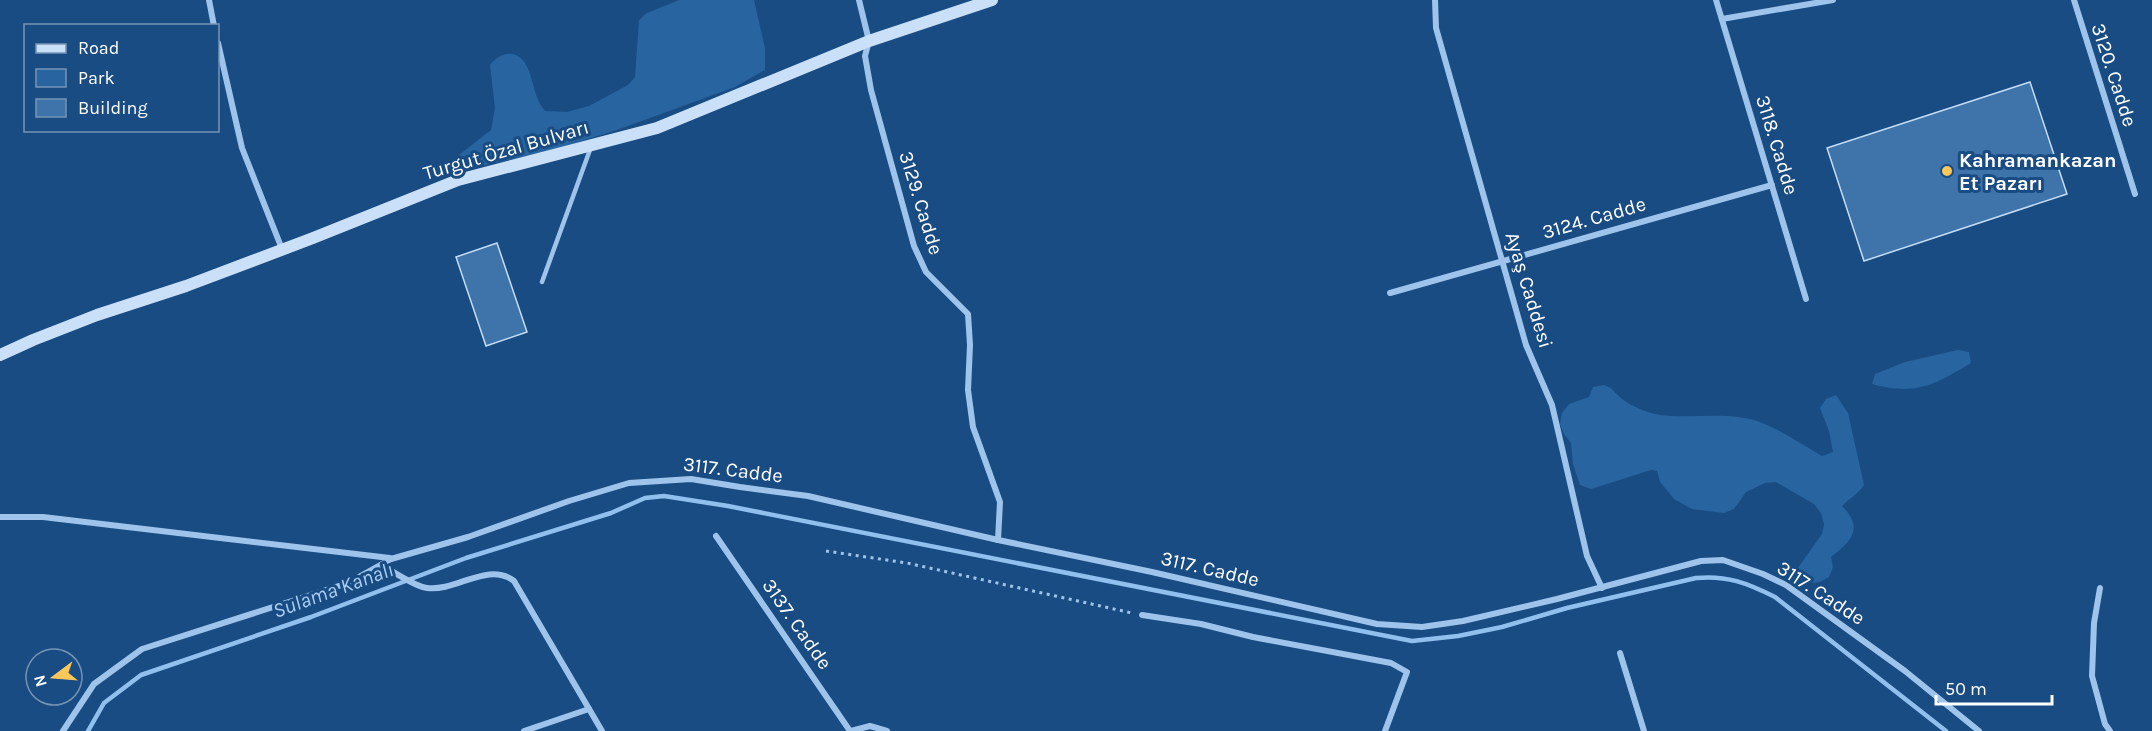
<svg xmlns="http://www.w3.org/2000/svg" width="2152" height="731" font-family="Karla,sans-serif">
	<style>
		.green { fill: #2864a0 }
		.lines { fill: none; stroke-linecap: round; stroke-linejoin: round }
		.stream { stroke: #90c0ee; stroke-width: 4.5 }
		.building { fill: #3e74aa; stroke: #c3ddf8; stroke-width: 1.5 }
		.path { stroke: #9ec4eb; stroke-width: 3; stroke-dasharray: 3 4.5; stroke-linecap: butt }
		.lane { stroke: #9ec4eb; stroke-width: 4.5 }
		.street { stroke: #9ec4eb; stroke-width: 6 }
		.secondary { stroke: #cae0f8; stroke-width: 12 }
		.poi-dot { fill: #fec759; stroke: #194c83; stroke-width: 2 }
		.labels { text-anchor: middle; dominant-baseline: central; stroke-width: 6; stroke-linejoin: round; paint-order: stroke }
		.street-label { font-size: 20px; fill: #fff; stroke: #194c83 }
		.poi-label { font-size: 20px; font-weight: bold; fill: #fff; stroke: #194c83; text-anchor: start }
		.water-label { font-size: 21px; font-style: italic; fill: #a9cef3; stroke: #194c83 }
	</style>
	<rect width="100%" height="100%" fill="#194c83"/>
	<g class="green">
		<path d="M 679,0 L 754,0 L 765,48 L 765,70 L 735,87 L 617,130 L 556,149 L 473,168 L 463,165 L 459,155 L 491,130 L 495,108 L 490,65 C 499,53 515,48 525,63 C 534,78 533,97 545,111 L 567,112 L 589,106 L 628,85 L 635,77 L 639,20 L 647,13 Z"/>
		<path d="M 1958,350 L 1969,352 L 1971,363 C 1934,385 1916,396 1872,384 L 1875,374 L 1905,362 Z"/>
		<path d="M 1604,385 C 1615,389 1614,393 1622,399 C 1631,406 1648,413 1660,415 C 1691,419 1726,411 1757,421 C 1780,429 1801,444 1822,456 L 1833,452 L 1829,431 L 1820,408 L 1826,399 L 1836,395 L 1848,413 L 1864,485 C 1858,494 1850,498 1842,506 C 1864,528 1852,541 1831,557 L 1833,567 L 1829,577 L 1820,582 L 1799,585 L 1790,579 L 1822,534 L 1824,524 L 1821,513 L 1814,504 L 1776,482 L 1765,483 L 1746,492 L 1734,509 L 1724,513 L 1692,509 L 1674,499 L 1660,482 L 1657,471 L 1651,470 L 1591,489 L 1580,485 L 1573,464 L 1571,443 L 1564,434 L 1560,424 L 1562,413 L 1569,404 L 1589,397 L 1593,387 Z"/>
	</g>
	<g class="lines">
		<path class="stream" d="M 88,731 L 104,703 L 141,675 L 311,617 L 466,558 L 611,513 L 645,498 L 664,496 L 728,506 L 1412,641 L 1458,636 L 1502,627 L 1567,608 L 1696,578 C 1727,575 1747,583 1775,597 L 1946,731"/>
	</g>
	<g class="building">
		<polygon points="2030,82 2067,194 1864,261 1827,148"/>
		<polygon points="497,243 527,332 486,346 456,257"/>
	</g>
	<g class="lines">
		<polyline class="path" points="826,551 907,563 1132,613"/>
		<polyline class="lane" points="542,282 591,147"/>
		<g class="street">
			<polyline points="209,0 214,26"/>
			<polyline points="859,0 869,41 865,56 871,90 914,246 926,272 968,314 970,345 968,390 973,427 1000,502 998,540"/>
			<polyline points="1435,0 1436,28 1526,345 1552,405 1587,556 1602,588"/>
			<polyline points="1716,0 1806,299"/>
			<polyline points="2074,0 2135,194"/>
			<polyline points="1722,19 1833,0"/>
			<polyline points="218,43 242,148 282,249"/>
			<polyline points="1390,293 1772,185"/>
			<polyline points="0,517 43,517 390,558"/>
			<polyline points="716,536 850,731"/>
			<path d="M 381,565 C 393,571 415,587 427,588 C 456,592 488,561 514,581 L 602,731"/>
			<polyline points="2100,588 2094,623 2092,676 2105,724 2110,731"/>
			<polyline points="1142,615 1201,624 1253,637 1391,663 1407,672 1385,731"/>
			<polyline points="1620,653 1644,731"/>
			<polyline points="63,731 94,684 142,649 348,583 391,559 468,537 569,501 629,483 691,479 740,487 808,496 998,540 1152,572 1377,624 1422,627 1463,621 1557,599 1701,561 1723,560 1763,574 1786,585 1905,671 1979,731"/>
			<polyline points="524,731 589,709"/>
			<polyline points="851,731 870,726 887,731"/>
		</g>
		<polyline class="secondary" points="0,355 33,340 97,315 186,286 313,238 458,180 657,128 869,41 992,0"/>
	</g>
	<circle class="poi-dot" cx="1947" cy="171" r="6"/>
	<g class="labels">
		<g class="street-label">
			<text transform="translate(2114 75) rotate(72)">3120. Cadde</text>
			<text transform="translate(1777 145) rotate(73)">3118. Cadde</text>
			<text transform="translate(506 150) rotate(-16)">Turgut Özal Bulvarı</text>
			<text transform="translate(921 203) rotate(73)">3129. Cadde</text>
			<text transform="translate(1594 218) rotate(-16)">3124. Cadde</text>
			<text transform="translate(1529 290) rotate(73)">Ayaş Caddesi</text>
			<text transform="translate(733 470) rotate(7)">3117. Cadde</text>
			<text transform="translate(1210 569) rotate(13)">3117. Cadde</text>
			<text transform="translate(1821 593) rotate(33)">3117. Cadde</text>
			<text transform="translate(797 624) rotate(55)">3137. Cadde</text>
		</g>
		<g class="poi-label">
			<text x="1959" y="160">Kahramankazan<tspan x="1959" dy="23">Et Pazarı</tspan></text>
		</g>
		<g class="water-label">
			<text transform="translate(333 590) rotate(-20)">Sulama Kanalı</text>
		</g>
	</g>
	<rect x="24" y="24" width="195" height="108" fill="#194c83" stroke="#7594b5" stroke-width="1.5"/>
	<rect x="36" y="44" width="30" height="9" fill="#cae0f8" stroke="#7594b5" stroke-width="1.5"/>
	<text x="78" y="54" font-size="18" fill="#ffffff">Road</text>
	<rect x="36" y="69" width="30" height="18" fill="#2864a0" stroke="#7594b5" stroke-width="1.5"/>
	<text x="78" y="84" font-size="18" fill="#ffffff">Park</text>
	<rect x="36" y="99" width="30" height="18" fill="#3e74aa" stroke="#7594b5" stroke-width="1.5"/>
	<text x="78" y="114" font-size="18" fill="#ffffff">Building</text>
	<g transform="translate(54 677) rotate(254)"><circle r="28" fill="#194c83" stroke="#7594b5" stroke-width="1.5"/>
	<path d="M0-4.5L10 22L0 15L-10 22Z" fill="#fec759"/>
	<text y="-9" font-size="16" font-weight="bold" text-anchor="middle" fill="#ffffff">N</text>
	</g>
	<path d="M1936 695v9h116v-9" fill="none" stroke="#ffffff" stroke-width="3"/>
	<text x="1945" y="695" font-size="18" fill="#ffffff" stroke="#194c83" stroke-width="4.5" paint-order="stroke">50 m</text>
</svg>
